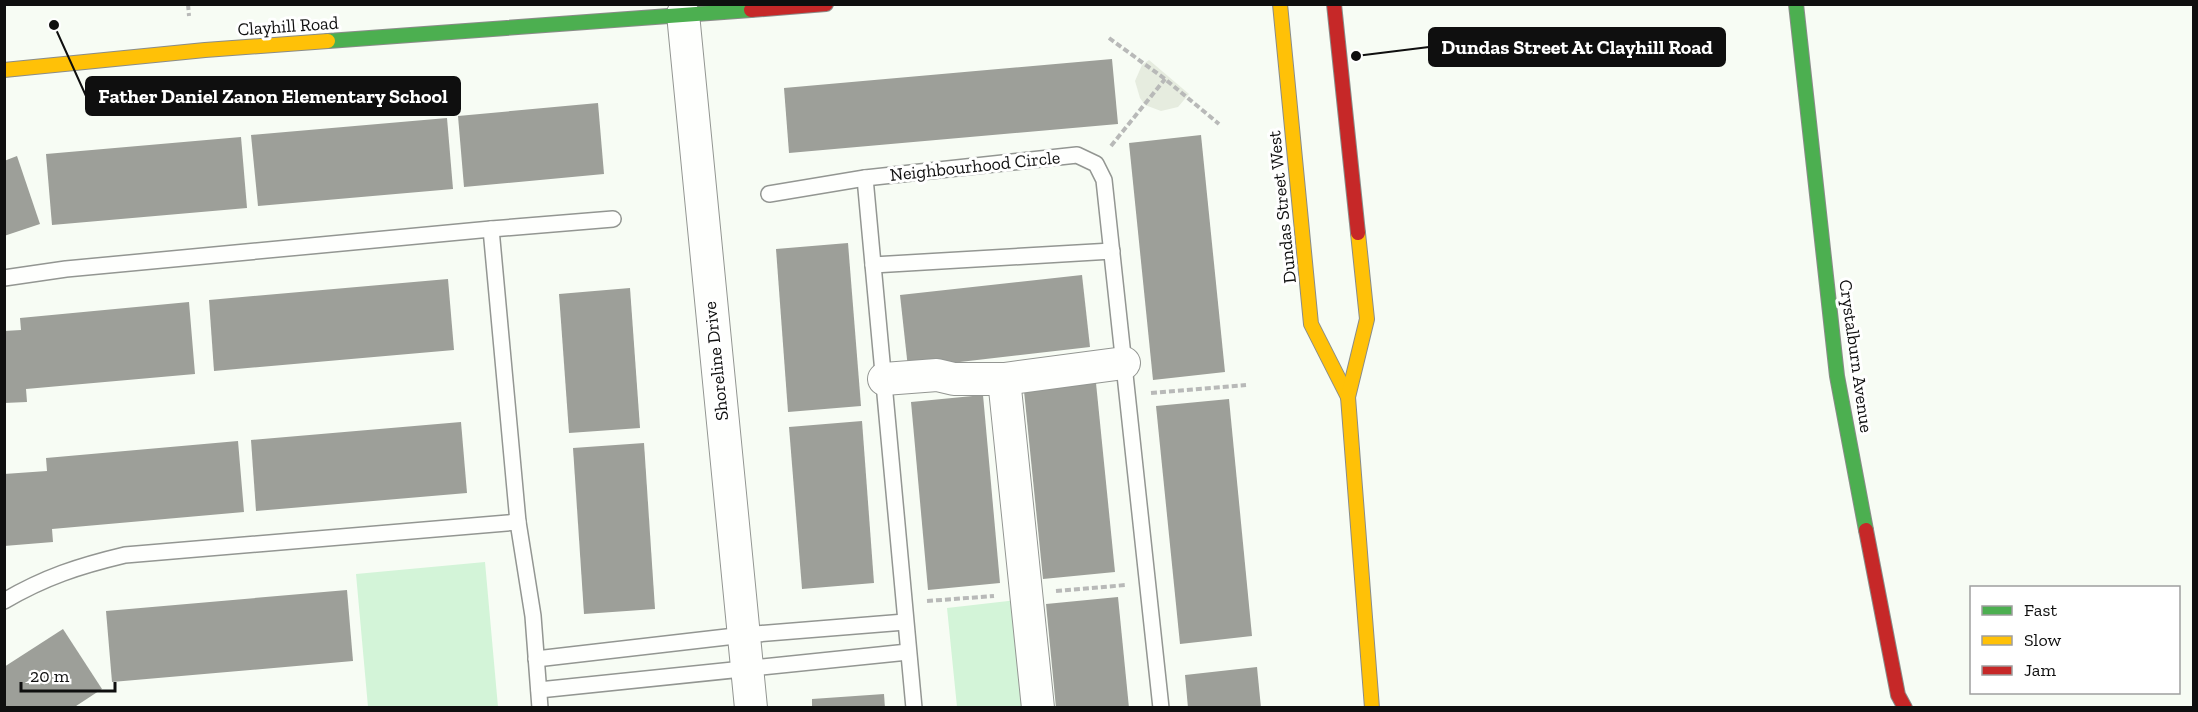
<svg xmlns="http://www.w3.org/2000/svg" width="2198" height="712" font-family="'Zilla Slab',serif">
	<style>
		.green { fill: #d3f4d8 }
		.plaza { fill: #e6ecdf }
		.building { fill: #9d9f99 }
		.lines { fill: none; stroke-linecap: round; stroke-linejoin: round }
		.lane-casing { stroke: #939692; stroke-width: 18 }
		.street-casing { stroke: #939692; stroke-width: 34 }
		.fast-casing { stroke: #8a8c89; stroke-width: 16 }
		.slow-casing { stroke: #8a8c89; stroke-width: 16 }
		.jam-casing { stroke: #8a8c89; stroke-width: 16 }
		.path { stroke: #b8b9b8; stroke-width: 4; stroke-dasharray: 6 3; stroke-linecap: butt }
		.lane { stroke: #fefffd; stroke-width: 15 }
		.street { stroke: #fefffd; stroke-width: 32 }
		.fast { stroke: #4caf50; stroke-width: 14 }
		.slow { stroke: #ffc107; stroke-width: 14 }
		.jam { stroke: #c62828; stroke-width: 14 }
		.labels { text-anchor: middle; dominant-baseline: central; stroke-width: 6; stroke-linejoin: round; paint-order: stroke }
		.street-label { font-size: 18px; fill: #0f0f0f; stroke: #fff }
		.leader { fill: none; stroke: #0f0f0f; stroke-width: 2 }
		.callout-dot { fill: #0f0f0f; stroke: #fff; stroke-width: 2 }
		.callout { fill: #0f0f0f; stroke: #0f0f0f; stroke-width: 2 }
		.callout-label { font-size: 20px; text-anchor: middle; font-weight: bold; fill: #fff }
	</style>
	<rect width="100%" height="100%" fill="#f7fcf4"/>
	<g class="green">
		<polygon points="485,562 498,707 368,707 356,574"/>
		<polygon points="1017,600 1028,707 957,707 947,608"/>
	</g>
	<polygon class="plaza" points="1149,60 1189,94 1178,107 1161,111 1145,105 1140,98 1135,81 1142,65"/>
	<g class="building">
		<polygon points="1112,59 1118,124 789,153 784,88"/>
		<polygon points="598,103 604,174 464,187 458,116"/>
		<polygon points="447,118 453,189 258,206 251,135"/>
		<polygon points="1201,135 1225,372 1153,380 1129,143"/>
		<polygon points="241,137 247,208 52,225 46,154"/>
		<polygon points="17,156 40,224 4,236 4,161"/>
		<polygon points="848,243 861,406 788,412 776,249"/>
		<polygon points="1082,275 1090,347 908,368 900,295"/>
		<polygon points="448,279 454,350 214,371 209,300"/>
		<polygon points="630,288 640,428 569,433 559,294"/>
		<polygon points="189,302 195,374 26,389 27,402 4,403 4,331 21,330 20,318"/>
		<polygon points="1096,383 1115,572 1043,579 1024,391"/>
		<polygon points="983,395 1000,583 928,590 911,402"/>
		<polygon points="1229,399 1252,636 1180,644 1156,406"/>
		<polygon points="862,421 874,583 802,589 789,427"/>
		<polygon points="461,422 467,493 256,511 251,440"/>
		<polygon points="238,441 244,512 52,529 53,542 4,546 4,474 47,471 46,458"/>
		<polygon points="644,443 655,609 584,614 573,448"/>
		<polygon points="347,590 353,661 112,682 106,611"/>
		<polygon points="1118,597 1129,708 1056,708 1046,604"/>
		<polygon points="63,629 102,689 73,708 4,708 4,667"/>
		<polygon points="1257,667 1261,708 1188,708 1185,675"/>
		<polygon points="884,694 885,708 812,708 812,699"/>
	</g>
	<g class="lines">
		<g class="lane-casing">
			<g id="lane">
				<polyline points="865,178 914,708"/>
				<polyline points="769,194 865,178 1077,155 1096,164 1104,180 1161,708"/>
				<polyline points="491,229 518,522 533,616 540,708"/>
				<polyline points="873,265 1112,251"/>
				<polyline points="4,278 66,269 491,229 613,219"/>
				<path d="M 4,601 C 45,577 79,566 125,555 L 518,522"/>
				<polyline points="536,659 744,635 905,622"/>
				<polyline points="539,690 908,652"/>
			</g>
		</g>
		<g class="street-casing">
			<g id="street">
				<polyline points="683,14 751,708"/>
				<polyline points="884,379 937,375 954,379 1004,379 1124,363"/>
				<polyline points="1004,379 1038,708"/>
			</g>
		</g>
		<g class="fast-casing">
			<g id="fast">
				<polyline points="1796,4 1837,376 1866,530"/>
				<polyline points="328,41 751,10"/>
			</g>
		</g>
		<g class="slow-casing">
			<g id="slow">
				<polyline points="1280,4 1311,324 1348,397"/>
				<polyline points="4,70 205,50 328,41"/>
				<polyline points="1358,233 1367,319 1348,397 1372,708"/>
			</g>
		</g>
		<g class="jam-casing">
			<g id="jam">
				<polyline points="1334,4 1358,233"/>
				<polyline points="751,10 826,4"/>
				<polyline points="1866,530 1898,695 1905,708"/>
			</g>
		</g>
		<g class="path">
			<polyline points="188,4 189,16"/>
			<polyline points="1109,38 1165,79 1219,124"/>
			<polyline points="1111,146 1165,79"/>
			<polyline points="1151,393 1246,385"/>
			<polyline points="1056,591 1126,585"/>
			<polyline points="927,601 994,596"/>
		</g>
		<use href="#lane" class="lane"/>
		<use href="#street" class="street"/>
		<use href="#fast" class="fast"/>
		<use href="#slow" class="slow"/>
		<use href="#jam" class="jam"/>
	</g>
	<g class="labels">
		<g class="street-label">
			<text transform="translate(288 26) rotate(-4)">Clayhill Road</text>
			<text transform="translate(975 166) rotate(-6)">Neighbourhood Circle</text>
			<text transform="translate(1282 207) rotate(-96)">Dundas Street West</text>
			<text transform="translate(1856 356) rotate(82)">Crystalburn Avenue</text>
			<text transform="translate(716 361) rotate(-96)">Shoreline Drive</text>
		</g>
	</g>
	<path class="leader" d="M1356 56L1429 47M54 25L86 96"/>
	<g class="callout-dot">
		<circle cx="1356" cy="56" r="6"/>
		<circle cx="54" cy="25" r="6"/>
	</g>
	<g class="callout">
		<rect x="1429" y="28" width="296" height="38" rx="6"/>
		<rect x="86" y="77" width="374" height="38" rx="6"/>
	</g>
	<g class="callout-label">
		<text x="1577" y="54">Dundas Street At Clayhill Road</text>
		<text x="273" y="103">Father Daniel Zanon Elementary School</text>
	</g>
	<rect width="2198" height="712" fill="none" stroke="#0f0f0f" stroke-width="12"/>
	<rect x="1970" y="586" width="210" height="108" fill="#ffffff" stroke="#9f9f9f" stroke-width="1.5"/>
	<rect x="1982" y="606" width="30" height="9" fill="#4caf50" stroke="#9f9f9f" stroke-width="1.5"/>
	<text x="2024" y="616" font-size="18" fill="#0f0f0f">Fast</text>
	<rect x="1982" y="636" width="30" height="9" fill="#ffc107" stroke="#9f9f9f" stroke-width="1.5"/>
	<text x="2024" y="646" font-size="18" fill="#0f0f0f">Slow</text>
	<rect x="1982" y="666" width="30" height="9" fill="#c62828" stroke="#9f9f9f" stroke-width="1.5"/>
	<text x="2024" y="676" font-size="18" fill="#0f0f0f">Jam</text>
	<path d="M21 682v9h94v-9" fill="none" stroke="#0f0f0f" stroke-width="3"/>
	<text x="30" y="682" font-size="18" fill="#0f0f0f" stroke="#ffffff" stroke-width="4.5" paint-order="stroke">20 m</text>
</svg>
